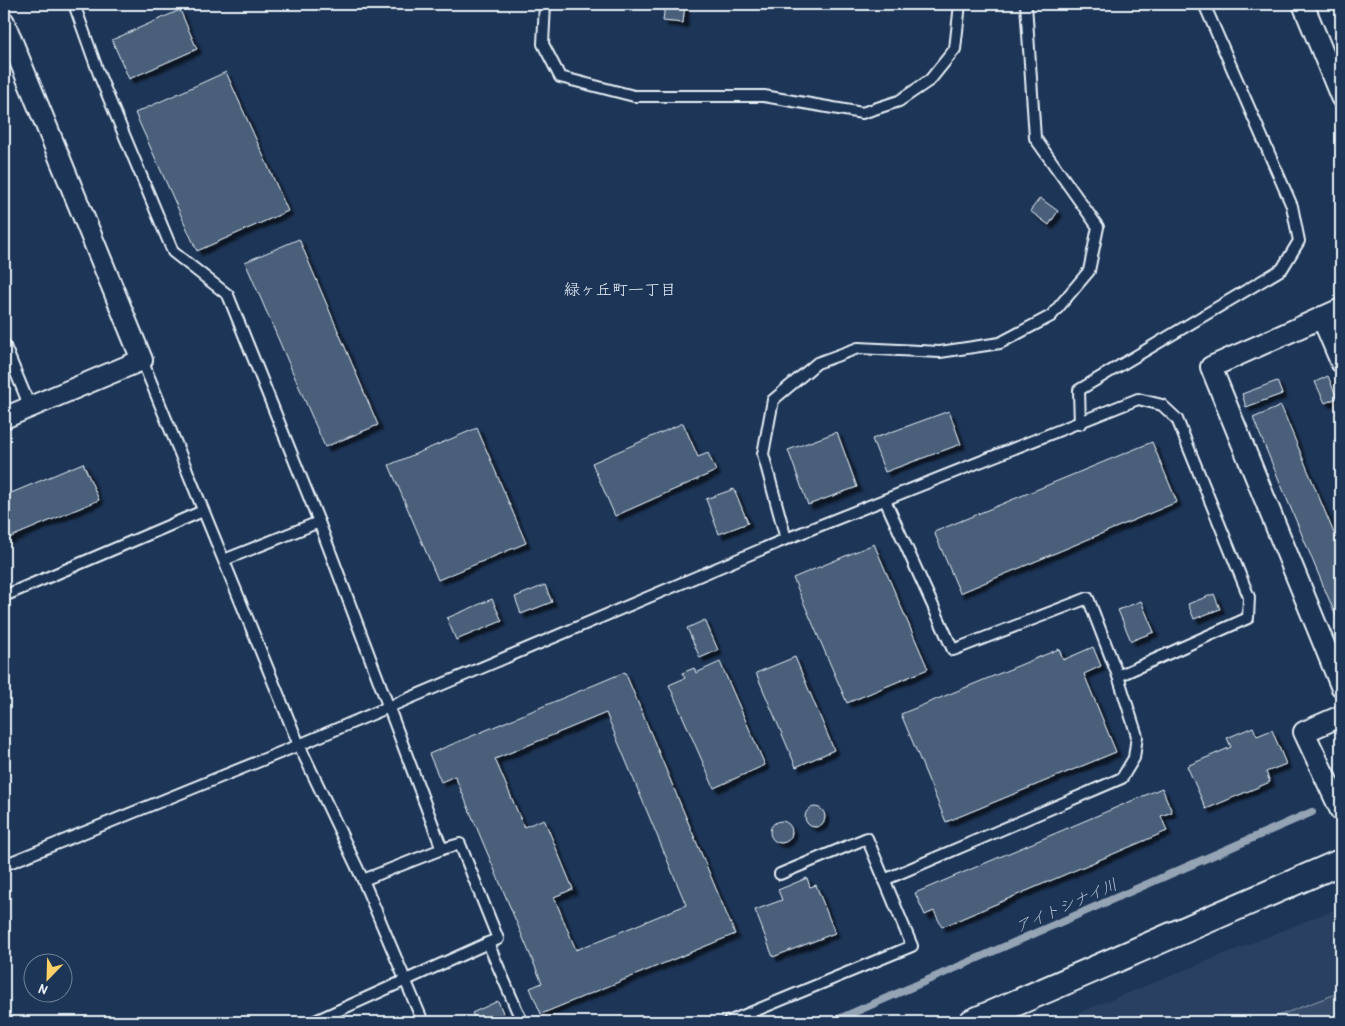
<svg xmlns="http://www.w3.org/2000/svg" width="1345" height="1026" font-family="'Patrick Hand','Klee One',sans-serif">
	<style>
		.built { fill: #2a4162 }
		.green { fill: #374d6c; stroke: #909fb2 }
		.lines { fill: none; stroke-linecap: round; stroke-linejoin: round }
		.stream { stroke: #95a4b5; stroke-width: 8 }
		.building { fill: #495e7a; stroke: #e8f1f8; fill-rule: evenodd; filter: url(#shadow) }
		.service-casing { stroke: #e8f1f8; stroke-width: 14 }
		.minor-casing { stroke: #e8f1f8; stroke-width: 24 }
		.tertiary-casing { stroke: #e8f1f8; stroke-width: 29 }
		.service { stroke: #1d3557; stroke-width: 10 }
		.minor { stroke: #1d3557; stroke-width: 20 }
		.tertiary { stroke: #1d3557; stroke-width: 25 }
		.labels { text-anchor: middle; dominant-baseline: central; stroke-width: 4; stroke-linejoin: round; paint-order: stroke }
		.neighbourhood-label { font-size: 16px; fill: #e8f1f8; stroke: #1d3557 }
		.water-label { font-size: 16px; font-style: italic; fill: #b7c4d1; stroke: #1d3557 }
	</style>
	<defs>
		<filter id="shadow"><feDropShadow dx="4.5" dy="4.5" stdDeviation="1" flood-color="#0009"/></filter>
	</defs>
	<rect width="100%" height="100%" fill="#1d3557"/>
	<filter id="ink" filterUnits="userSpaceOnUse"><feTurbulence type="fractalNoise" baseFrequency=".02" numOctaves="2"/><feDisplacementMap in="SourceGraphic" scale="10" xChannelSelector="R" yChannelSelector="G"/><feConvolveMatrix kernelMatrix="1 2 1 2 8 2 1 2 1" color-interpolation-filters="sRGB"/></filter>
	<g filter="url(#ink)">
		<polygon class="built" points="1341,907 1341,1022 1056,1022"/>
		<polygon class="green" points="1341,992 1341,1022 1262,1022"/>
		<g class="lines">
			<polyline class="stream" points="832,1022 1312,812"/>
		</g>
		<g class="building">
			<polygon points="665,4 685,4 683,23 663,21"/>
			<polygon points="180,10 197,49 129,79 112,40"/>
			<polygon points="226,72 288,211 197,251 135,113"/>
			<polygon points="1040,198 1058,211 1049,225 1030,211"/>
			<polygon points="299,239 378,425 325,447 245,262"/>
			<polygon points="1328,376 1337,398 1325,403 1315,382"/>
			<polygon points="1277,381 1282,394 1246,407 1242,394"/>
			<polygon points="1281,406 1341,550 1341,628 1253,418"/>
			<polygon points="949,411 961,444 885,472 872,439"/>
			<polygon points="683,423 698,457 708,453 716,471 615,516 592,463"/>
			<polygon points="477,428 526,543 438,580 389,465"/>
			<polygon points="837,432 857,487 808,505 788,450"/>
			<polygon points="1152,442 1177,502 960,593 934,532"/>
			<polygon points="83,463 99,500 4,540 4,496"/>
			<polygon points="734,489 748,523 719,534 706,499"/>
			<polygon points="874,544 928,669 847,703 793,578"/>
			<polygon points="545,585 552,602 521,614 515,597"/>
			<polygon points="1214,594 1220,609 1194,619 1188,604"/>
			<polygon points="492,599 502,621 456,640 447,618"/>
			<polygon points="1141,601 1154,632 1131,641 1118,610"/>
			<polygon points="705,620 718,650 700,658 687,628"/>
			<polygon points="1093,647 1101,666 1084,674 1116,752 946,822 901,714 1059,649 1063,660"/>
			<polygon points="795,657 834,750 796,767 756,673"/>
			<polygon points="720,662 765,765 714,788 669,685 685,678 682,673 694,668 696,673"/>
			<path d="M 625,672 L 735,934 L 541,1014 L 530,988 L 542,983 L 455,776 L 441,782 L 429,754 ZM 606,713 L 686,905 L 576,950 L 554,897 L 573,889 L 544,819 L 524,827 L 495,759 Z"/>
			<polygon points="1253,727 1257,736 1272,730 1286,764 1266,772 1270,782 1206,809 1187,766 1231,747 1227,738"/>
			<polygon points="1162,788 1172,812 1161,816 1167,831 942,927 934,911 925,915 915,893"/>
			<circle cx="815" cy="817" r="10"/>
			<circle cx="781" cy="832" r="11"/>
			<polygon points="807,878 810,887 816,885 835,933 773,957 755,910 782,900 778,890"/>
			<polygon points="498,1001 507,1022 477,1022 472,1013"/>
		</g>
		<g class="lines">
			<g class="service-casing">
				<g id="service">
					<polyline points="74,4 100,77 173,252 228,295 319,522"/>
					<polyline points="545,4 543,44 560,77 634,96 764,96 862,113 899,101 930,80 955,49 960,4"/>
					<polyline points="4,344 30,407"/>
					<polyline points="142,360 299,745 363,880 423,1022"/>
					<polyline points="1080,424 1079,390 1282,269 1299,241 1292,206 1204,4"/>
					<polyline points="786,539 763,454 773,400 817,363 858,348 940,352 1000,343 1051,316 1089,271 1098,227 1035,138 1026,4"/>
					<polyline points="224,560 319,522 442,849 363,880"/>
					<polyline points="4,596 203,511"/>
					<polyline points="442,849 460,844 498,939 488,943"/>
					<polyline points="4,865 299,745 786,539 1138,399 1162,405 1177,419 1249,597 1248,618 1118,676"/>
					<polyline points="884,880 1122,778 1134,758 1137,736 1118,676 1088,598 953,650 885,500"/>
					<polyline points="313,1022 488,943 522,1022"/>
					<polyline points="728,1022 912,946 867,838 780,874"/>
				</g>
			</g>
			<g class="minor-casing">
				<g id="minor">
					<polyline points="1303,4 1341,97"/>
					<polyline points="4,22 142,360 4,418"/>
					<polyline points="1341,309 1211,367 1341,686"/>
					<polyline points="1322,317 1341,362"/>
					<polyline points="1341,716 1304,732 1341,811"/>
				</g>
			</g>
			<g class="tertiary-casing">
				<polyline id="tertiary" points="972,1022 1341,862"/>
			</g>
			<use href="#service" class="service"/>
			<use href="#minor" class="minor"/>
			<use href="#tertiary" class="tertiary"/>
		</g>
	</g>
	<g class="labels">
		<g class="neighbourhood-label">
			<text x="620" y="289">緑ヶ丘町一丁目</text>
		</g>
		<g class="water-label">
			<text transform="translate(1066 905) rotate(-24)">アイトシナイ川</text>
		</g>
	</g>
	<rect width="1345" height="1026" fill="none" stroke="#1d3557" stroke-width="20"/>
	<rect x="10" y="10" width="1325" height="1006" fill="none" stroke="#e8f1f8" stroke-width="2" filter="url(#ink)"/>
	<g transform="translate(48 978) rotate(203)"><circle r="24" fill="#1d3557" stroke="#6e8097"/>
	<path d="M0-4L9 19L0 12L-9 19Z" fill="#ffd166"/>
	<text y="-8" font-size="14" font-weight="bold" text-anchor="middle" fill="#e8f1f8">N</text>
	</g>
</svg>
